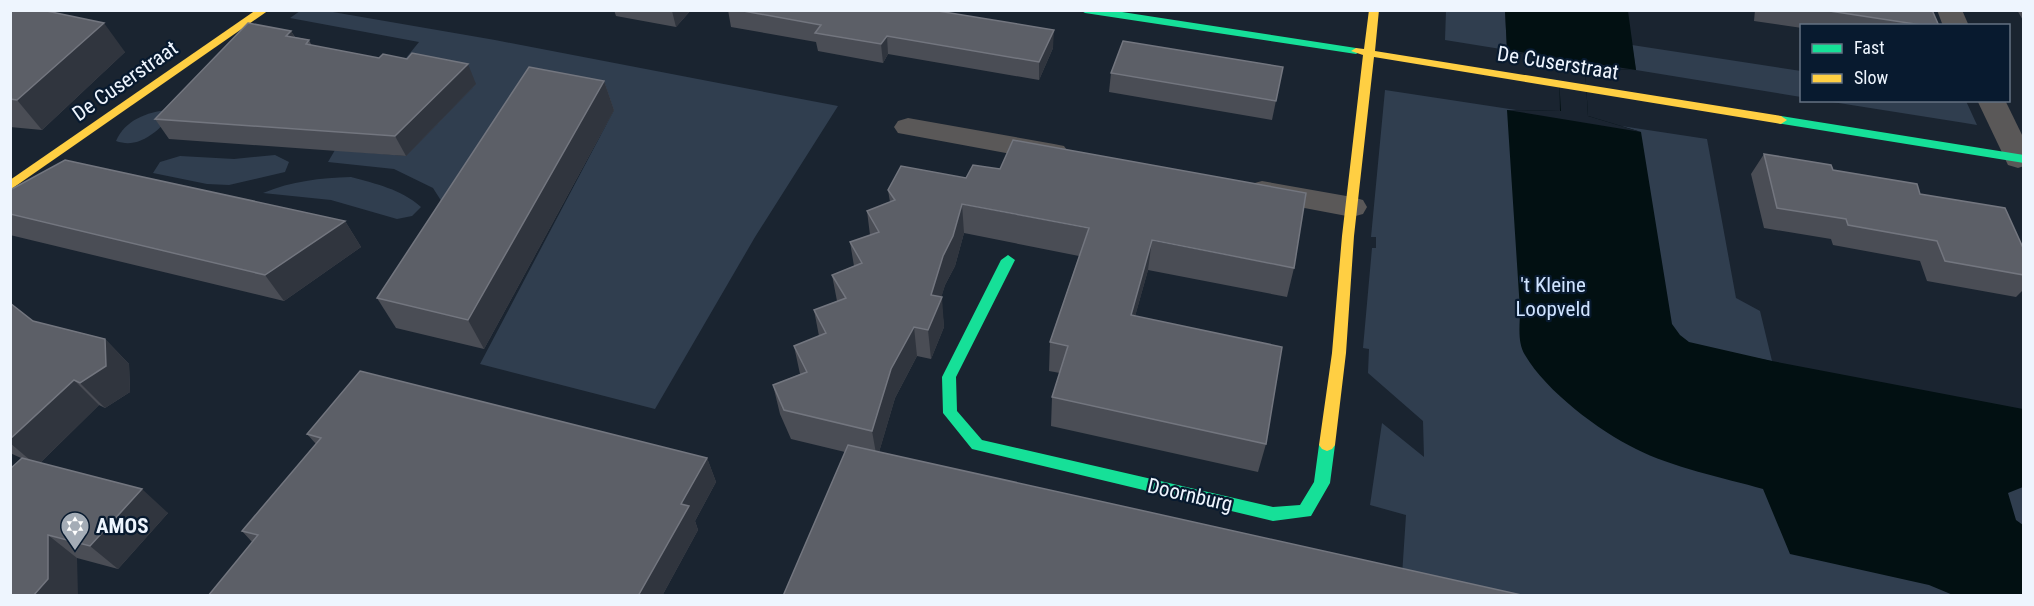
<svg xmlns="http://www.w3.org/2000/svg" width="2034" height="606" font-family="'Roboto Condensed',sans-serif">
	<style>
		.green { fill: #303e4f }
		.water { fill: #021012 }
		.pier { fill: #1a2430 }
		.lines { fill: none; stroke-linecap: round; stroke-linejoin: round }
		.street { fill: #5a5858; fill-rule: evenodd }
		.fast { fill: #16e098; fill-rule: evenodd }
		.slow { fill: #ffcf43; fill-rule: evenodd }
		.wall { fill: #4a4d55 }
		.shaded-wall { fill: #30353e }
		.building { fill: #5c5f67; stroke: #73767f; stroke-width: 1.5 }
		.labels { text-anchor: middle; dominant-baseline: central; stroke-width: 4.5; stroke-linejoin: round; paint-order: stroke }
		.street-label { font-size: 21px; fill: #eef5fe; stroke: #081a2f }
		.park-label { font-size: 21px; fill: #d0e4ff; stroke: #081a2f }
		.poi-label { font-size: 21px; font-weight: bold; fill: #eef5fe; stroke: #081a2f; text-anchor: start }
	</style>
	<rect width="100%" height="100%" fill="#1a2430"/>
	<g class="green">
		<polygon points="300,11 327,11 495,40 838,106 755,237 655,409 480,364 614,110 447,210 433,188 394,169 328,162 335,150 406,156 476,84 393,74 419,42 290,18"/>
		<polygon points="1446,11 1505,11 1507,50 1445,40"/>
		<polygon points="1632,45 1801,71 1801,97 1636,70"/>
		<polygon points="1385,90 1707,139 1736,298 1760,311 1772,361 1746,356 2023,475 2023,595 1420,596 1401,591 1406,515 1370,505 1382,423 1424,457 1423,421 1368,373 1369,349 1363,348 1372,248 1376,248 1376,237 1371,237"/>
		<polygon points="1826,101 1966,101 1977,125 1965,123"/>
		<path d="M 168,110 L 169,119 C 155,133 138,149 116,141 C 125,120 147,112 168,110 Z"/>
		<polygon points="275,155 289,162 285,172 229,185 207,184 153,173 160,162 180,156 234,159"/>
		<path d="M 351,177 C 376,184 401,189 421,207 L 412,216 L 397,219 L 331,200 L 263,193 C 292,181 320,178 351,177 Z"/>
	</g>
	<path class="water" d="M 1505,11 L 1628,11 L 1636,70 L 1585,68 L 1588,116 L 1641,132 L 1672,324 L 1680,335 L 1689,342 L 1772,361 L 2023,409 L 2023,487 L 2008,493 L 2016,520 L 2023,525 L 2023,595 L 1953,595 L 1929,585 L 1790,554 L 1763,489 C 1724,478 1671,467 1636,449 C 1599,431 1546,391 1525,355 C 1517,342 1520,325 1520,310 L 1507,110 L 1560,111 L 1559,64 L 1507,50 Z"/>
	<polygon class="pier" points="1507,50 1636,70 1585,68 1588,116 1641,132 1507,110 1561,111 1558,63"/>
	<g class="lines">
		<g class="street">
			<polygon points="1937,10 1962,10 1969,26 1943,26"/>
			<polygon points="1977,100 2005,100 2024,139 2024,166 2018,168 2008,165"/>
			<polygon points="908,118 1054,144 1064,146 1069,153 1064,160 1054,162 898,133 894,127 898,121"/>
			<polygon points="1262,181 1352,197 1363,200 1367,207 1363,214 1352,217 1251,198 1247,191 1251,184"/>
		</g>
		<g class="fast">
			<polygon points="1080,10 1109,10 1356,48 1361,51 1356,54 1085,13"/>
			<polygon points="1781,116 2024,155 2024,163 1777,123 1775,120"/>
			<polygon points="1008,255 1015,260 956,377 957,411 982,440 1273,507 1300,505 1314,482 1319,445 1322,441 1327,439 1332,441 1335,445 1330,483 1311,516 1273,521 972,449 943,413 942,377 1001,260"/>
		</g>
		<g class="slow">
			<polygon points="256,10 269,10 10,190 10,180"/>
			<polygon points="1369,10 1379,10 1375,51 1781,116 1787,120 1781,124 1374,57 1354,236 1346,353 1335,445 1332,449 1327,451 1322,449 1319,445 1332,353 1342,236 1363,55 1351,51 1356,48 1364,49"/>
		</g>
	</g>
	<g class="wall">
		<polygon points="10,10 125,52 42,130 10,127"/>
		<polygon points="614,10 691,10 676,27 616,16"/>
		<polygon points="728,10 932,10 1053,48 1039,80 888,54 883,63 818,51 816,42 731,27"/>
		<polygon points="1755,10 1932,10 1939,26 1802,26 1802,28 1754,21"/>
		<polygon points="2017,10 2024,10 2024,22"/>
		<polygon points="291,31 295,37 309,40 312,46 476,84 406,156 169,139 155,119"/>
		<polygon points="1283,67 1272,120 1109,92 1111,73"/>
		<polygon points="604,81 614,110 484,349 396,328 377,298"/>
		<polygon points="1764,154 1833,170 1920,194 2024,250 2024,289 2016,297 1927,281 1920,261 1833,245 1831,239 1764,228 1751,174"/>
		<polygon points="10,190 345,221 361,247 284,301 10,235"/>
		<polygon points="888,190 1294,268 1287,297 1148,270 1135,316 1266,444 1258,472 1051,426 1052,397 1060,373 1049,371 1050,342 1079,256 964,233 955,266 945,285 941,297 944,327 931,359 917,356 895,398 879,452 845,452 791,439 780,414 773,385 800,374 794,346 819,336 814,310 837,301 832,275 854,266 850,242 870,235 867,211 890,202"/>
		<polygon points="10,303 33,321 105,339 129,364 130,392 105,408 99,405 40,463 168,513 118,569 77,558 10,596 21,458 10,453"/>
		<polygon points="307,434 707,458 716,482 695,521 698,530 662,596 208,596 252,542 242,531 316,444"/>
	</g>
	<g class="shaded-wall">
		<polygon points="673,10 691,10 676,27 672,11"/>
		<polygon points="104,23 125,52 42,130 17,100"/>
		<polygon points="1054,30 1053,48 1039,80 1039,62"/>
		<polygon points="291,31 302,50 286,36"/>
		<polygon points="887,36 888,54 883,63 881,44"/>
		<polygon points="468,64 476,84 406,156 395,136"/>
		<polygon points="604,81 614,110 484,349 468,320"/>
		<polygon points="962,204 964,233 955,266 945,285 940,302 942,297 944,327 931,359 928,330 931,295 943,256"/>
		<polygon points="345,221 361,247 284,301 265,275"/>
		<polygon points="1152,240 1148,270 1127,345 1131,315"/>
		<polygon points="914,327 917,356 895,398 877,459 872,431 891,369"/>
		<polygon points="105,339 129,364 130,392 105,408 80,383"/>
		<polygon points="74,380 99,405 37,466 10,443 10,439"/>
		<polygon points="707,458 716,482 695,521 698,530 662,596 638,596 681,504"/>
		<polygon points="142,489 168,513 118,569 90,546"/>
		<polygon points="48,535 77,558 78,596 33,596"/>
	</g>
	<g class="building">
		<polygon points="10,10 42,10 104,23 17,100 10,99"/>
		<polygon points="738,10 932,10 1054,30 1039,62 887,36 881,44 815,33 821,25"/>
		<polygon points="1823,10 1932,10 1939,26 1928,26"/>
		<polygon points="248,23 291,31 286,36 309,40 306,44 379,58 383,54 407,59 412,53 468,64 395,136 155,119"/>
		<polygon points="1123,41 1283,67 1276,101 1111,73"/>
		<polygon points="529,67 604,81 468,320 377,298"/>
		<polygon points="1013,140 1306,193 1294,268 1152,240 1131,315 1282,347 1266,444 1052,397 1068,346 1050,342 1089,228 962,204 953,236 943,256 931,295 942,297 928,330 914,327 891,369 872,431 784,410 773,385 807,372 794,346 826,333 814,310 846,298 832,275 862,263 850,242 879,232 867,211 895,200 888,190 901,166 966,178 973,165 1000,169"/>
		<polygon points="1764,154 1831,165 1833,170 1917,184 1920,194 2005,208 2024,250 2024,275 1945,261 1937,241 1848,225 1846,219 1777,208"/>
		<polygon points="65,160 345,221 265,275 10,214 10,190"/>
		<polygon points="10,303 33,321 105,339 106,366 80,383 74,380 10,439"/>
		<polygon points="360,371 707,458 681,504 689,506 638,596 208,596 258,535 242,531 321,438 307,434"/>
		<polygon points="848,445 1526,596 783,596"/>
		<polygon points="22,458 142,489 90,546 48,535 48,579 33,596 10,596 10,469"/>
	</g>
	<defs>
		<g id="synagogue-pin" transform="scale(1.5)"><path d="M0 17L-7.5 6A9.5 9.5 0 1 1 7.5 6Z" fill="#a4acb6" stroke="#081a2f"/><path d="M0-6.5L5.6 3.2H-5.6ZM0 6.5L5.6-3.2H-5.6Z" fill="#fff"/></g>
	</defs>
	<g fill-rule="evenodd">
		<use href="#synagogue-pin" x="75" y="526"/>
	</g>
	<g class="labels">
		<g class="street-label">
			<text transform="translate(1558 63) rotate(9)">De Cuserstraat</text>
			<text transform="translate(125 81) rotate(-35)">De Cuserstraat</text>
			<text transform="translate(1190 495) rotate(13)">Doornburg</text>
		</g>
		<g class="park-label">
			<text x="1553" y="285">'t Kleine<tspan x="1553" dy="24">Loopveld</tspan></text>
		</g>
		<g class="poi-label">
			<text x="96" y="526">AMOS</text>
		</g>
	</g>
	<rect width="2034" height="606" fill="none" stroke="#eef5fe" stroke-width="24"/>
	<rect x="1800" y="24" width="210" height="78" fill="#081a2f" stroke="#647282" stroke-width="1.5"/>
	<rect x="1812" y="44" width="30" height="9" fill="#16e098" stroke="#647282" stroke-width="1.5"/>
	<text x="1854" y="54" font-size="18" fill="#eef5fe">Fast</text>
	<rect x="1812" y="74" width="30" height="9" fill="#ffcf43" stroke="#647282" stroke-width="1.5"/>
	<text x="1854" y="84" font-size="18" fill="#eef5fe">Slow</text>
</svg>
